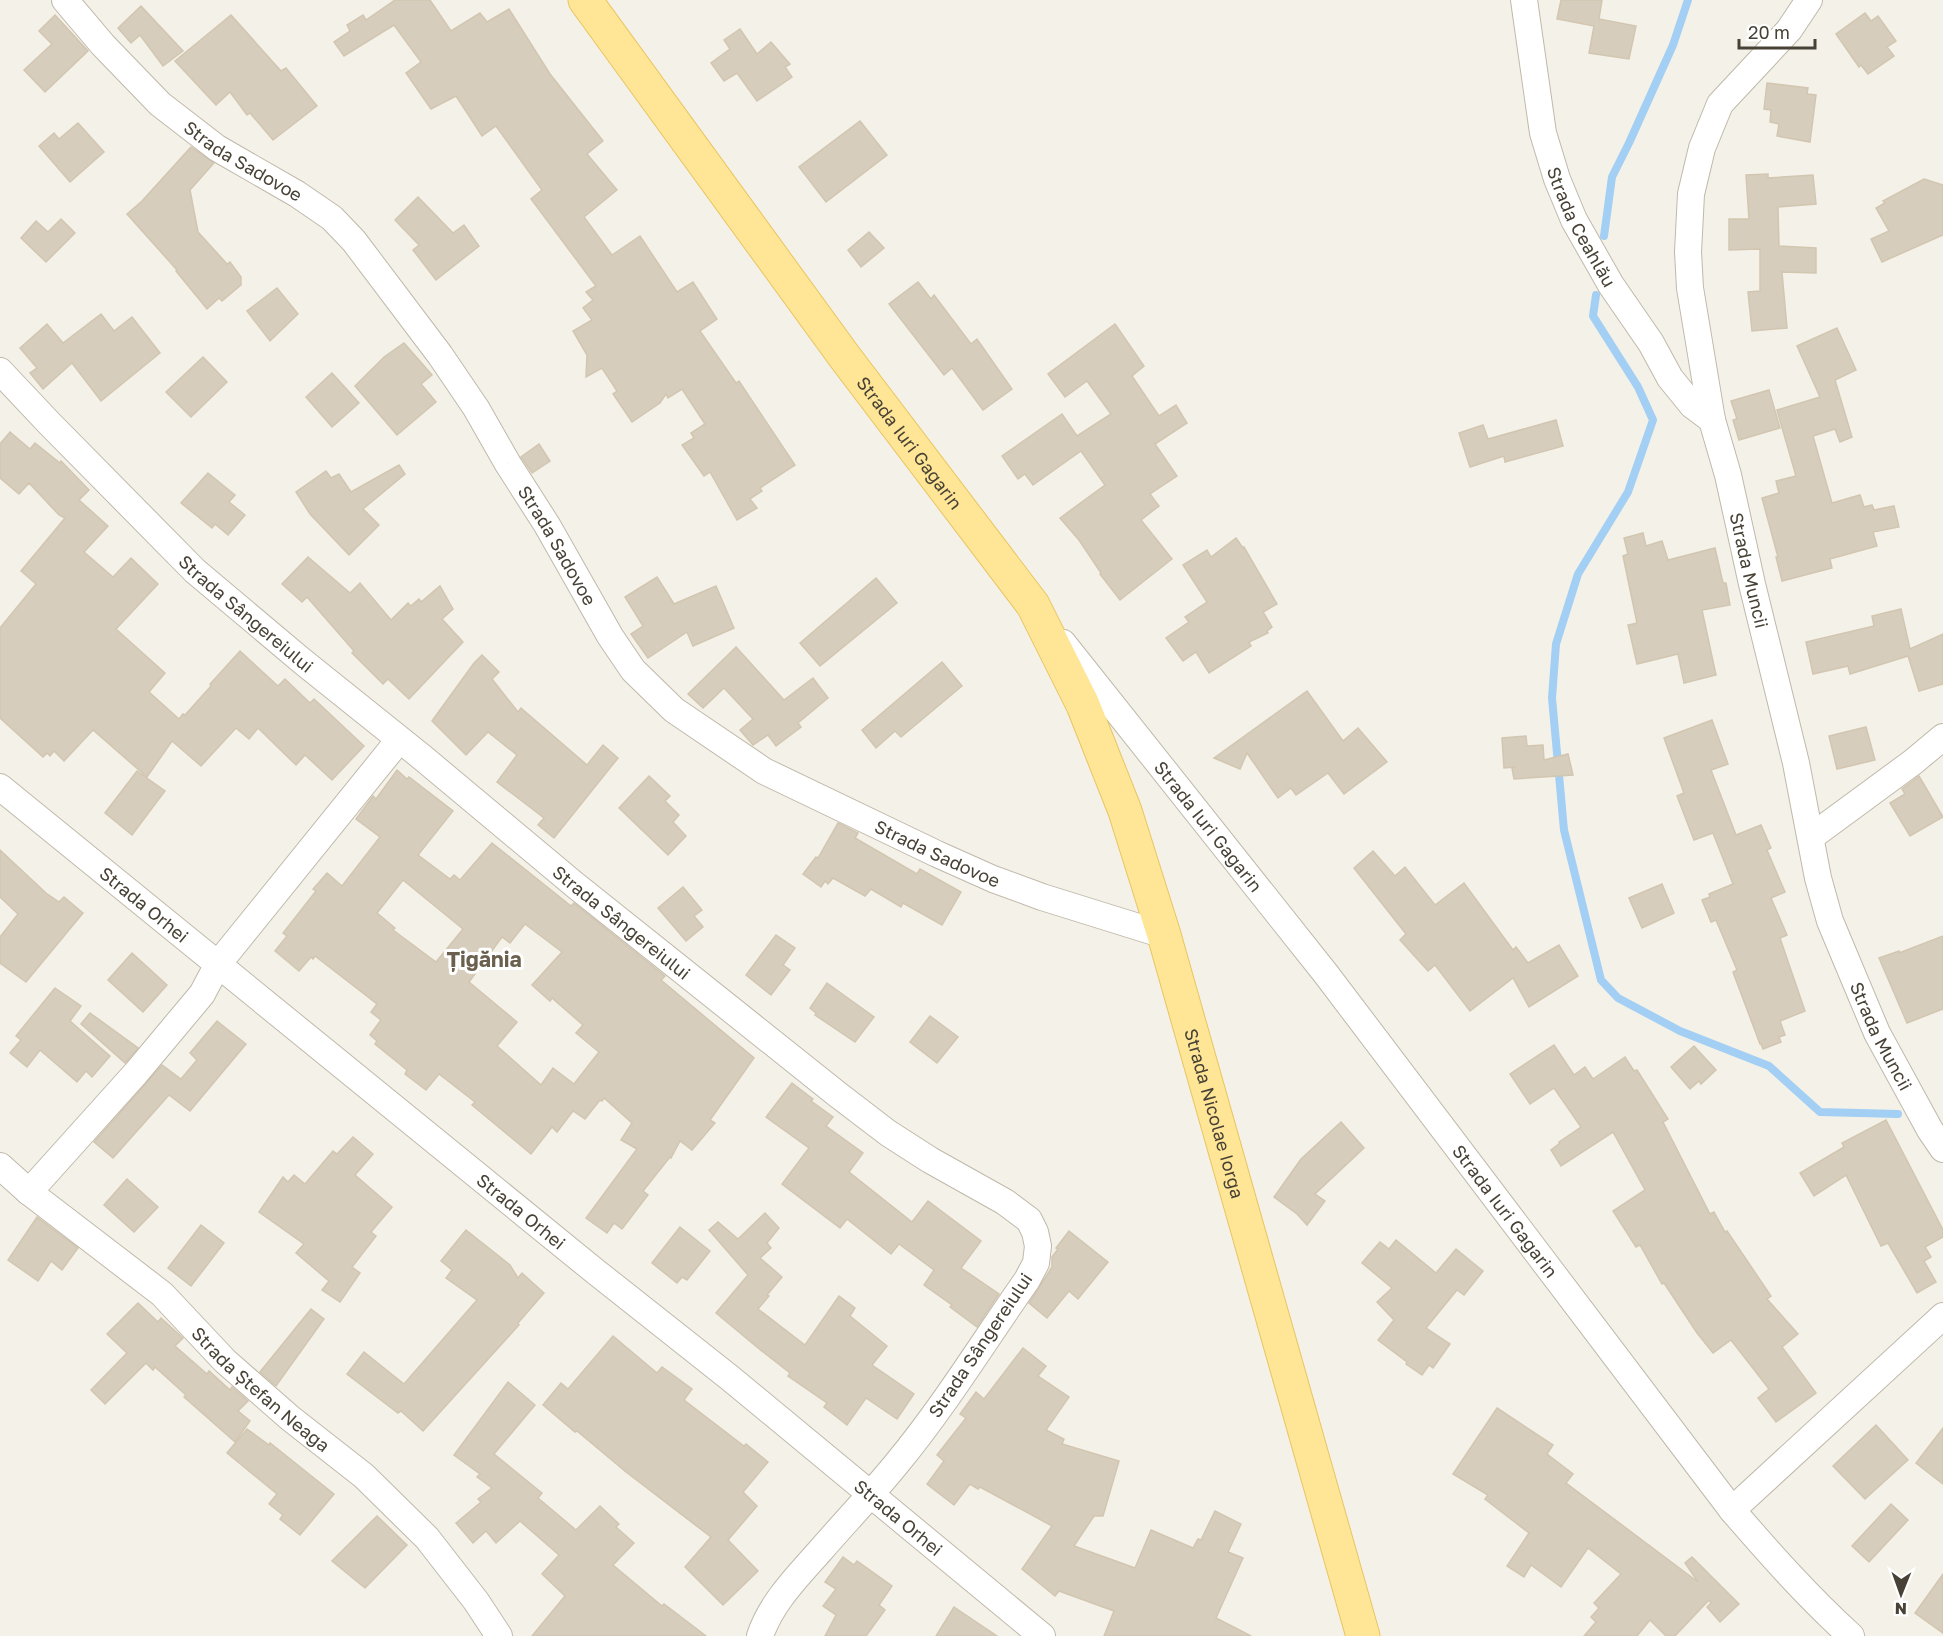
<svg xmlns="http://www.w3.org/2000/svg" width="1943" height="1636" font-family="'Golos Text',sans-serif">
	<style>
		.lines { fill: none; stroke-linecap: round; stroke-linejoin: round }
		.stream { stroke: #a2cff3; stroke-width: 8 }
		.building { fill: #d7cdbd; stroke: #d2c6b0; stroke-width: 1.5; fill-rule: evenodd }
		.minor-casing { stroke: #c0b9aa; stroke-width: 28 }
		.major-casing { stroke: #e8c562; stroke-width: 35 }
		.minor { stroke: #fff; stroke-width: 26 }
		.major { stroke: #ffe596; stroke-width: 33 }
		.labels { text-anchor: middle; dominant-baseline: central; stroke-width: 6; stroke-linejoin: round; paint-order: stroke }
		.street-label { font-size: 18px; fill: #484236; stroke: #fff }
		.quarter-label { font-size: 21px; font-weight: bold; fill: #6b604d; stroke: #fff }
	</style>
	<rect width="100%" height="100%" fill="#f4f1e8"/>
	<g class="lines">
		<g class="stream">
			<polyline points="1604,236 1612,177 1629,143 1673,45 1688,0"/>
			<polyline points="1596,295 1593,316 1638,387 1653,420 1628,492 1578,574 1556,644 1552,698 1564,830 1601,980 1618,998 1680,1031 1769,1066 1820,1112 1898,1114"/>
		</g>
	</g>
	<g class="building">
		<polygon points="395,0 430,0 451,31 480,13 487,22 509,9 550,74 603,141 587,154 617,190 584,217 612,255 640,236 677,292 693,282 717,319 700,331 736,383 739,381 795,465 760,488 762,491 750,499 757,508 737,520 710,472 704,476 682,445 694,438 691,433 705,424 682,389 668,398 666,394 660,403 632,422 613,394 617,391 602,368 586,377 587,355 573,331 592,320 583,308 593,300 586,292 596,286 531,199 542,190 496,126 482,136 456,96 431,109 406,73 421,62 394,25 344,56 334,42 350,31 347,25 363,15 366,20"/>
		<polygon points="1561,0 1602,0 1599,19 1636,26 1629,59 1589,53 1594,26 1557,19"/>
		<polygon points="141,6 183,51 163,66 140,35 131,43 118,28"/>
		<polygon points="1865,13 1871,21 1878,16 1896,41 1887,47 1894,56 1868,74 1861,65 1859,67 1836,34"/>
		<polygon points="55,15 88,51 45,92 24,70 52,44 39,31"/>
		<polygon points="231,15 281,71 286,68 317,106 273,140 250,113 247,115 230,92 216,105 175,61"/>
		<polygon points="740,29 757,54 771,42 790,64 785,67 792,77 757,101 737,73 724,81 711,63 730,49 724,40"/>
		<polygon points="1767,83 1808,88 1807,94 1816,95 1810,142 1777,136 1779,124 1770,122 1771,110 1764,109"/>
		<polygon points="860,121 887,155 826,202 799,167"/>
		<polygon points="78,123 104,152 70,182 39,146 54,133 59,139"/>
		<polygon points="191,147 214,163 190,190 198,232 227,264 230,262 241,277 241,285 222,301 219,298 207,309 176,271 177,270 127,214 142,201"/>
		<polygon points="1768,174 1768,178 1813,175 1816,204 1778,207 1779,246 1816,248 1816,273 1782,272 1787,328 1752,331 1748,292 1760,291 1760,249 1729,250 1729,219 1749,219 1746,175"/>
		<polygon points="1924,179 1943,185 1943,235 1882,262 1871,239 1889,231 1876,208 1885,203 1883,201"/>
		<polygon points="418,197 453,233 464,225 479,246 436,280 413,250 419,245 395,220"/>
		<polygon points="61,219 75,233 46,262 21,238 36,221 48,232"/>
		<polygon points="869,232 884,248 861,267 848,250"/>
		<polygon points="918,282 931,299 934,295 971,344 977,339 1012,389 983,410 952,368 944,375 889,304"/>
		<polygon points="277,288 298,314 270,341 247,311"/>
		<polygon points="101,314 114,331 132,317 160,353 101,401 72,363 43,389 30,373 37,368 20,348 47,324 63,343"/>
		<polygon points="1115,324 1144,366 1132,376 1159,416 1176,405 1187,423 1155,444 1177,476 1150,494 1159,506 1141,520 1172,559 1120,600 1100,574 1101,573 1079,540 1060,518 1105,485 1081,451 1033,485 1025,474 1018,479 1002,456 1062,414 1077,436 1111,414 1087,381 1065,397 1048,374"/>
		<polygon points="1837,328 1856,370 1835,380 1852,437 1840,442 1835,429 1813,436 1832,503 1860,495 1864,507 1872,505 1874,510 1894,506 1899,527 1873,532 1877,546 1830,559 1832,568 1782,581 1776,557 1778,557 1762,498 1779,493 1776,481 1796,476 1777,410 1820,397 1797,346"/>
		<polygon points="404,343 432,375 421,384 436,402 397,435 355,386 384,357"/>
		<polygon points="203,357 227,382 191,417 166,392"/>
		<polygon points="332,373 359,403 332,427 306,397"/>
		<polygon points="1769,390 1780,428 1739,440 1733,420 1737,419 1731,401"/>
		<polygon points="1556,420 1563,446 1505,462 1504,456 1470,467 1459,433 1483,425 1488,439"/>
		<polygon points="10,432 30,449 35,443 60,463 61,461 89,490 79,500 108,526 84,552 113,577 131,558 158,584 116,629 165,673 149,692 179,719 183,714 185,715 211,686 210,684 240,651 278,686 285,679 310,703 314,699 364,746 332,780 305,755 296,765 258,728 249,739 236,728 201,766 172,741 147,777 93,730 64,761 54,751 50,756 47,753 43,757 0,718 0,628 36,584 21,571 65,518 59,515 29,483 19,494 0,478 0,444"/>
		<polygon points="539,444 550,461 532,473 521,457"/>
		<polygon points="399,465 405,474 363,509 379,525 349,555 310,514 296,492 326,471 331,478 339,474 351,492"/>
		<polygon points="208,473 235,495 229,502 245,515 228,535 215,524 212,528 181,503"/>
		<polygon points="1643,533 1646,546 1662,541 1668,560 1715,548 1723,583 1726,583 1730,605 1702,610 1716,675 1684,683 1678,654 1637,664 1628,625 1637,623 1623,556 1628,554 1624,538"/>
		<polygon points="1236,538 1243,548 1244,547 1277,604 1263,612 1272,627 1267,631 1268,633 1249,642 1251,646 1209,673 1196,652 1183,661 1166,638 1189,622 1185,617 1207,602 1183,565 1207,550 1211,557"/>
		<polygon points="308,557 350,593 360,583 391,620 408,603 411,606 419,599 421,602 440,586 453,609 442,619 463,642 409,699 388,679 383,684 352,653 354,651 307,597 302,602 282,584"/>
		<polygon points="657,577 674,604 716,586 734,628 693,646 687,632 648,658 631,634 643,626 625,597"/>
		<polygon points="876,578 897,603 820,666 800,643"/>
		<polygon points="1901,609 1910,649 1943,634 1943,684 1919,691 1908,656 1850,674 1848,666 1813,674 1806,642 1874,626 1872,616"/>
		<polygon points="736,647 784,700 813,678 828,698 798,723 801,727 776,746 768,735 753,745 740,730 753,719 724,688 703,708 688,694"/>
		<polygon points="482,655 499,672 492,679 518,712 521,708 587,765 603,745 618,758 554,838 538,825 544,818 497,782 517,755 488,732 466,755 432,721 474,663"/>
		<polygon points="942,662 962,686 901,737 895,731 876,748 862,730"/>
		<polygon points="1307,691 1343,741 1358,728 1387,762 1344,794 1328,773 1296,795 1291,788 1278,798 1247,753 1240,769 1214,758"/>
		<polygon points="1712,720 1728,764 1711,770 1736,835 1761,825 1771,848 1767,850 1785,892 1771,898 1787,935 1780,938 1805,1011 1780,1021 1785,1035 1779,1037 1781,1042 1763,1049 1761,1044 1760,1044 1733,972 1737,970 1716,920 1711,922 1702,900 1710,897 1709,894 1733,884 1713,833 1694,840 1677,796 1684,793 1664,738"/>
		<polygon points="1866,727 1875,760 1837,769 1829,736"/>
		<polygon points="1526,736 1527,746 1543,745 1544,760 1568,754 1573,775 1514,779 1512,768 1516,767 1504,768 1502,738"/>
		<path d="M 397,770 L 407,779 L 409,777 L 453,811 L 418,855 L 450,879 L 454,875 L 460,880 L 492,843 L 571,906 L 574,903 L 665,976 L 661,980 L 754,1058 L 710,1120 L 715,1123 L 692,1150 L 680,1141 L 671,1158 L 670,1157 L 643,1191 L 648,1195 L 622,1229 L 614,1223 L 607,1233 L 586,1218 L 637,1149 L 621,1140 L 632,1123 L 604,1098 L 602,1101 L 600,1100 L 585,1119 L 573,1111 L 557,1132 L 552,1127 L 531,1154 L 472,1105 L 475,1102 L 439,1074 L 426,1090 L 405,1074 L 407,1070 L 375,1044 L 377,1041 L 370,1035 L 381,1020 L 371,1012 L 377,1004 L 315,956 L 313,959 L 311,957 L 299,971 L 275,951 L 287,936 L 283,933 L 316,891 L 313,889 L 327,873 L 342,886 L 380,837 L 356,819 L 373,796 L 376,799 ZM 403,880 L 463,929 L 436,962 L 393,930 L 395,928 L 377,913 ZM 525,924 L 562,952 L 532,985 L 550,1001 L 552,998 L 583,1025 L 576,1033 L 599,1052 L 574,1084 L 553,1068 L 541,1085 L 497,1046 L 517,1022 L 469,982 L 502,937 L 510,943 Z"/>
		<polygon points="137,771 165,791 132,835 105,813"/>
		<polygon points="649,776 670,796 665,801 679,815 673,822 686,836 668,855 619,808"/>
		<polygon points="1919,776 1943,817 1910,836 1890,803 1905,794 1902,789"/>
		<polygon points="838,823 858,833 855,838 917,874 920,869 961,892 942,925 903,903 901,907 871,889 865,896 833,878 828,884 825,881 821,887 803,874 816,857 818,858"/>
		<polygon points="0,850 46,893 59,902 64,897 83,913 26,982 0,963 0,937 18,914 0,897"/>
		<polygon points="1373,851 1395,876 1405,867 1435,905 1464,883 1513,950 1516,947 1528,963 1559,945 1578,976 1529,1007 1513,978 1470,1011 1435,965 1428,971 1400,940 1406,934 1354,868"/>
		<polygon points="1662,884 1674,913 1642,928 1629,898"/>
		<polygon points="683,887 702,910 694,916 703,927 686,941 658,908"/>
		<polygon points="776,935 795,948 783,965 790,970 771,995 746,975"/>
		<polygon points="1943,936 1943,1009 1907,1023 1879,958 1899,951 1899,953"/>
		<polygon points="132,953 167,985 143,1012 108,980"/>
		<polygon points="827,983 874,1017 855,1042 815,1015 816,1013 810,1008"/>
		<polygon points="55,988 81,1006 70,1021 110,1056 92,1077 86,1071 77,1082 40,1050 27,1067 10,1053 21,1040 16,1036"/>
		<polygon points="90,1013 138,1048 125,1063 81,1024"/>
		<polygon points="930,1016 958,1037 937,1063 910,1042"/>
		<polygon points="217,1021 246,1044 190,1111 169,1095 113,1158 94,1142 162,1065 181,1079 197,1060 190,1053"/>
		<polygon points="1554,1045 1574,1075 1585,1067 1593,1079 1625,1057 1634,1071 1637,1070 1668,1119 1663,1122 1710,1214 1714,1212 1725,1232 1727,1231 1771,1296 1767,1299 1798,1334 1782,1347 1816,1393 1776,1422 1758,1398 1769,1389 1731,1340 1713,1353 1697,1333 1664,1283 1662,1284 1640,1245 1636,1247 1613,1211 1645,1190 1613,1132 1561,1166 1551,1150 1560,1143 1559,1142 1581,1127 1554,1088 1530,1104 1510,1074"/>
		<polygon points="1694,1046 1716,1070 1701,1084 1699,1081 1690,1089 1671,1067"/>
		<polygon points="792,1083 813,1099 811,1101 833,1117 826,1126 863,1153 849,1172 912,1222 928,1201 981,1241 961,1268 999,1294 977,1327 950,1307 952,1305 924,1285 934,1270 899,1244 891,1254 847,1219 840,1228 782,1184 809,1148 766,1117"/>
		<polygon points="1886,1120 1943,1230 1943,1237 1925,1247 1931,1257 1924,1261 1936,1282 1917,1293 1888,1243 1881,1246 1846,1175 1814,1196 1800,1173 1844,1147 1842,1143"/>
		<polygon points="1341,1122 1364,1148 1315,1194 1325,1201 1307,1225 1297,1214 1274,1197 1301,1159"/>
		<polygon points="353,1137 373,1154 355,1175 392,1207 371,1232 376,1236 352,1267 360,1273 340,1302 322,1290 329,1281 296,1253 304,1244 259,1212 283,1177 288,1182 294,1175 305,1184 333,1151 337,1154"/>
		<polygon points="127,1179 158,1207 134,1232 104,1205"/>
		<polygon points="765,1213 779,1228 767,1243 771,1248 760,1258 782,1277 767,1295 769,1296 758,1309 805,1345 839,1296 855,1308 850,1316 887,1346 872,1365 914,1394 897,1419 866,1398 847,1425 824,1407 827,1403 788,1376 790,1373 758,1348 716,1313 748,1275 709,1230 718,1222 738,1239"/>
		<polygon points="37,1217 78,1248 62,1270 51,1261 38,1281 8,1260"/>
		<polygon points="201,1225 224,1243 191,1286 168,1268"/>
		<polygon points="680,1227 710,1251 687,1280 682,1277 677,1283 652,1263"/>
		<polygon points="466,1230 510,1265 518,1278 522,1273 544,1293 518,1323 519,1325 423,1431 401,1411 398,1413 347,1374 364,1352 404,1384 477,1300 446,1278 452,1270 441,1261"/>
		<polygon points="1069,1231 1108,1262 1078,1299 1069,1291 1047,1318 1029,1303 1052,1267 1052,1257 1058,1249 1056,1248"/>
		<polygon points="1396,1240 1436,1273 1456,1249 1483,1271 1464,1295 1457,1290 1426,1328 1450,1344 1433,1368 1429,1365 1422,1375 1406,1364 1407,1362 1378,1340 1394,1320 1377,1302 1392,1288 1362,1263 1380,1242 1389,1249"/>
		<polygon points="138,1303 158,1322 161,1318 183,1338 175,1346 207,1374 209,1371 230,1390 232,1387 248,1401 238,1411 250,1421 235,1442 184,1397 186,1395 155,1367 153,1370 146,1363 105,1404 91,1390 127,1353 107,1334"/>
		<polygon points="311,1309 324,1319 276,1386 260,1372"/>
		<polygon points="613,1336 657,1373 662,1367 692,1389 684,1400 744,1446 746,1444 768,1462 743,1492 757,1506 728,1540 758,1571 723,1605 685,1567 711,1537 626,1472 577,1431 575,1432 543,1405 561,1383 568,1389"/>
		<polygon points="1023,1348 1046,1366 1038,1376 1069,1397 1046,1430 1064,1439 1062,1444 1119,1461 1103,1516 1094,1516 1074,1546 1135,1568 1151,1530 1193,1548 1198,1539 1201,1540 1215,1511 1241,1524 1228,1552 1243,1558 1216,1618 1251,1636 1104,1636 1114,1611 1059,1591 1055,1596 1022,1569 1052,1526 980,1487 978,1489 970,1484 954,1505 927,1484 944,1461 937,1455 966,1418 960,1414 976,1392 984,1399"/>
		<polygon points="508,1382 535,1405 494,1454 542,1493 538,1498 576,1530 600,1506 619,1524 616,1527 634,1543 613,1565 662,1606 664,1604 706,1636 532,1636 565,1596 542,1574 559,1555 520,1521 496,1543 486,1531 473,1543 456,1523 481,1502 478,1499 492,1488 477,1477 480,1474 454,1455"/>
		<polygon points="1497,1408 1553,1445 1547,1454 1573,1474 1566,1483 1698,1582 1685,1563 1692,1557 1739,1604 1720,1622 1707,1607 1711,1603 1709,1600 1675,1636 1666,1636 1650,1620 1637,1636 1584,1636 1596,1622 1591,1617 1599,1608 1594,1603 1621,1574 1588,1548 1561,1587 1531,1565 1524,1577 1507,1566 1529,1533 1485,1499 1488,1495 1453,1474"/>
		<polygon points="1876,1425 1908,1460 1865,1499 1833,1466"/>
		<polygon points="1943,1428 1943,1484 1916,1463"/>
		<polygon points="247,1429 269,1445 270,1443 334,1494 300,1535 280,1519 283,1515 269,1504 277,1494 227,1453"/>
		<polygon points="1891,1504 1908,1520 1869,1562 1852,1546"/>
		<polygon points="377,1516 407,1545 365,1588 332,1561"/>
		<polygon points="843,1557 854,1565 857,1561 892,1586 879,1605 885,1610 866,1636 825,1636 836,1615 823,1606 836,1589 825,1582"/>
		<polygon points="1943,1574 1943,1633 1915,1613"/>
		<polygon points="954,1607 997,1636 936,1636"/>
	</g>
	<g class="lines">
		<g class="minor-casing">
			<g id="minor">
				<path id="s1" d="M 65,0 L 103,45 L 160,104 L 217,148 L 297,194 L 332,218 L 354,241 L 440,355 L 476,408 L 508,464 L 547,525 L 610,636 L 633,670 L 674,710 L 764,771 L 937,854 L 993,879 L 1042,897 L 1164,935"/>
				<path id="s2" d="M 1524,0 L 1543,133 L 1557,179 L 1574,220 L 1611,285 L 1651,343 L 1670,378 L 1692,405 L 1712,420"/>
				<path id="s3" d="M 1809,0 L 1789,30 L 1720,104 L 1702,148 L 1691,194 L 1688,252 L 1690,288 L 1712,420 L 1728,475 L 1752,584 L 1796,763 L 1818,878 L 1830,921 L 1877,1033 L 1930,1130 L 1943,1149"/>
				<path id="s4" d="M 0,371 L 49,423 L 195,571 L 302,661 L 423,758 L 575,885 L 837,1094 L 888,1133 L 930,1160 L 1005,1202 L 1029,1220 L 1035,1232 L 1038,1246 L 1036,1263 L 1027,1280 C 984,1341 945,1405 898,1462 C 873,1493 846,1521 820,1551 C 797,1577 771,1603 760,1636"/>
				<path id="s5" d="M 1063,643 L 1326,974 L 1732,1510 C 1770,1554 1808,1597 1851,1636"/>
				<path id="s6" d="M 0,787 L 596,1272 L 730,1378 L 1042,1636"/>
				<polyline points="1811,837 1913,762 1943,737"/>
				<path id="s7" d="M 0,1166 L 29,1192 L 162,1294 L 225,1361 L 290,1418 L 364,1476 L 427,1538 L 476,1601 L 499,1636"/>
				<polyline points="29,1192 136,1073 202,994 218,964 399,740"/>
				<polyline points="1732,1510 1943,1316"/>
			</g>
		</g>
		<g class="major-casing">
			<g id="major">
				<path id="s8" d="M 585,0 L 844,356 L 1033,605 L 1083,705 L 1125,811 L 1164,935 L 1363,1636"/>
			</g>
		</g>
		<use href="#minor" class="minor"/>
		<use href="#major" class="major"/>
	</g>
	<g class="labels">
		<g class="street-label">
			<text stroke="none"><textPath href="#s1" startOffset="242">Strada Sadovoe</textPath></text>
			<text stroke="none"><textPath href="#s2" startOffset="236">Strada Ceahlău</textPath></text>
			<text stroke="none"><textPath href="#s8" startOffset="549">Strada Iuri Gagarin</textPath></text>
			<text stroke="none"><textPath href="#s1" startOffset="746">Strada Sadovoe</textPath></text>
			<text stroke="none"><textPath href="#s3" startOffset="615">Strada Muncii</textPath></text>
			<text stroke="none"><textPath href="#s4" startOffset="346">Strada Sângereiului</textPath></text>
			<text stroke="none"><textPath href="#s5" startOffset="234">Strada Iuri Gagarin</textPath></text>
			<text stroke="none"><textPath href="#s1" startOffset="1250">Strada Sadovoe</textPath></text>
			<text stroke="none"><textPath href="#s6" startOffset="186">Strada Orhei</textPath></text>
			<text stroke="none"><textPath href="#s4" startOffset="832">Strada Sângereiului</textPath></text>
			<text stroke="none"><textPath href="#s3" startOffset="1101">Strada Muncii</textPath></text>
			<text stroke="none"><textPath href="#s8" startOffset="1294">Strada Nicolae Iorga</textPath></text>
			<text stroke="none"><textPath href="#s6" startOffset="672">Strada Orhei</textPath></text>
			<text stroke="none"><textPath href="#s5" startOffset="720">Strada Iuri Gagarin</textPath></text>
			<text transform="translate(980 1345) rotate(-56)">Strada Sângereiului</text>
			<text stroke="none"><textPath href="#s7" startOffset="344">Strada Ștefan Neaga</textPath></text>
			<text stroke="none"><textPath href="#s6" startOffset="1158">Strada Orhei</textPath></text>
		</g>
		<g class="quarter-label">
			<text x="484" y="959">Țigănia</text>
		</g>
	</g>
	<g transform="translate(1901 1594) rotate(181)" stroke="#ffffff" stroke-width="4.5" paint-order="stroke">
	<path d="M0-4.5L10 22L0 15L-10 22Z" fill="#484236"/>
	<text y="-9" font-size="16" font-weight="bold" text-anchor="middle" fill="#484236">N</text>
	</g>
	<path d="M1739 39v9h76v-9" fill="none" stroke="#484236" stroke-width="3"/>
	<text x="1748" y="39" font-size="18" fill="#484236" stroke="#ffffff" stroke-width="4.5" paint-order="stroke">20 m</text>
</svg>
